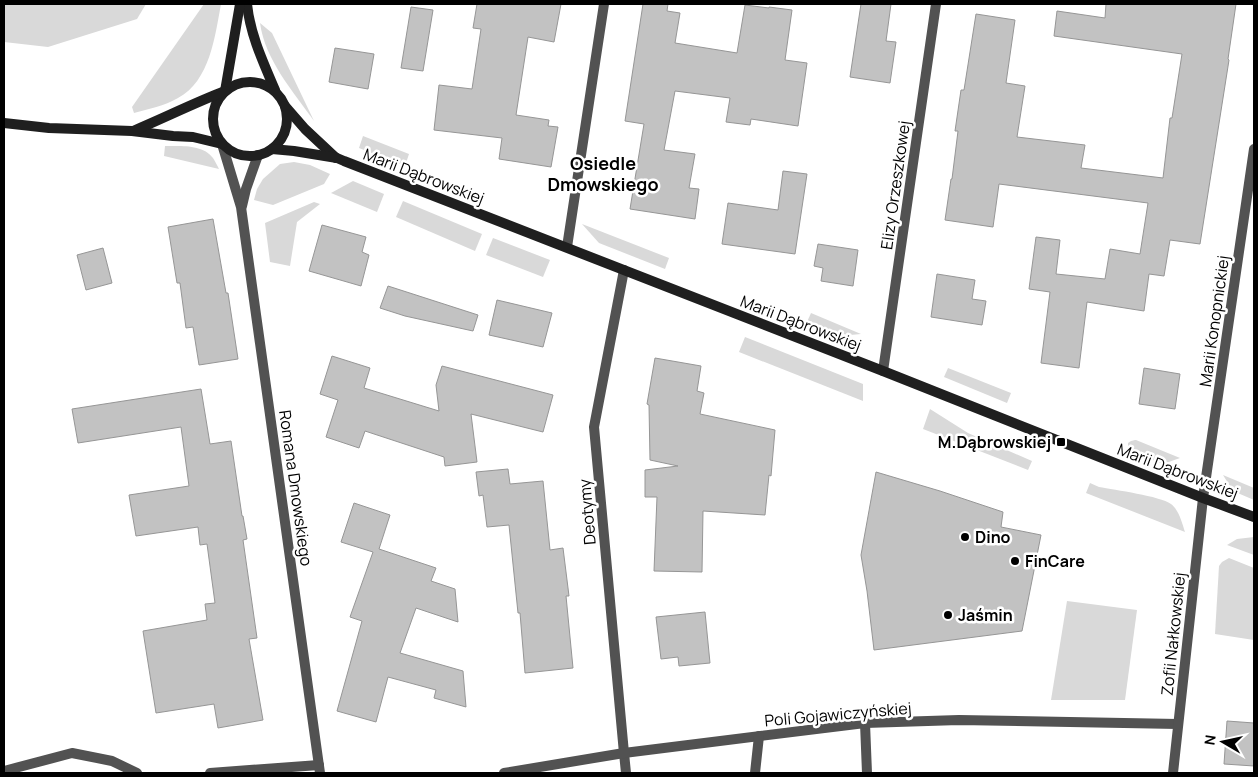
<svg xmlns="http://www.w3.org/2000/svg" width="1258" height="777" font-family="Manrope,sans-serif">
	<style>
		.green { fill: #d9d9d9 }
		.building { fill: #c2c2c2; stroke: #969696 }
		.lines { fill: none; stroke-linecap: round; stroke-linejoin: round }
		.lane { stroke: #525252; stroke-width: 10 }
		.street { stroke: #525252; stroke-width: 10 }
		.secondary { stroke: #1f1f1f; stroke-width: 10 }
		.poi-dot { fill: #000; stroke: #fff; stroke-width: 2 }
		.labels { text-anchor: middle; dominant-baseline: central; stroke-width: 5; stroke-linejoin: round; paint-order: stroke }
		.street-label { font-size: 16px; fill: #000; stroke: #fff }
		.poi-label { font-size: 16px; font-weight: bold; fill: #000; stroke: #fff; text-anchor: start }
		.neighbourhood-label { font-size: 18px; font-weight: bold; fill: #000; stroke: #fff }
	</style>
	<rect width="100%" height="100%" fill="#fff"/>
	<g class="green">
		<polygon points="4,4 146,4 137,19 48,47 4,42"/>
		<path d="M 204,4 L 221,4 C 215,36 210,81 178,98 C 164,106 149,109 134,113 L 132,107 Z"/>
		<path d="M 260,23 L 272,33 L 314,121 C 293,91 265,60 260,23 Z"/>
		<polygon points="363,136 409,154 405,166 359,148"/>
		<path d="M 165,146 C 180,146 203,144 213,158 C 215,161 217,165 219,169 L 164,156 Z"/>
		<polygon points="294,162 310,165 330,174 324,184 273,205 254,200 257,189 263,179 280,164"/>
		<polygon points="353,181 384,194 377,212 331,193"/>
		<polygon points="403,201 482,234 475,251 396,217"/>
		<polygon points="314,202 320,204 297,222 290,266 270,262 265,223"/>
		<polygon points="582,224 669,258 665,269 599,243"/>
		<polygon points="493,238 550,260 543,277 486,255"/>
		<polygon points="811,313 861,334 840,336 807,322"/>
		<polygon points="745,337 863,384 863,401 739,352"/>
		<polygon points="948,368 1011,393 1007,403 944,377"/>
		<polygon points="930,409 968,433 1032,461 1028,470 923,429"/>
		<polygon points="1135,440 1136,440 1180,458 1163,464 1132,452 1128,449 1128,443 1131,441"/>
		<polygon points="1223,475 1254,488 1254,500 1233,491"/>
		<path d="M 1090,483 L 1099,487 C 1115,490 1160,496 1171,504 C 1179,510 1182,523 1185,532 L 1086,493 Z"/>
		<polygon points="1254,537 1254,555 1227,545 1237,539"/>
		<polygon points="1229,558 1254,568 1254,640 1215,634 1219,566 1222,562"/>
		<polygon points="1067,601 1137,610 1125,700 1051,700"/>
	</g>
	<g class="building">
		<polygon points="477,4 561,4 554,42 528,37 516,115 549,120 548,126 558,127 551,167 499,159 502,138 434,130 439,85 472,89 481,29 473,28"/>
		<polygon points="643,4 668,4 667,11 680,13 675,43 737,53 745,5 769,8 769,7 792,10 785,60 807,63 798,126 751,119 750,125 726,122 730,98 675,91 664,150 695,154 689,188 699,189 695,219 630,209 644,124 625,121"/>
		<polygon points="861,4 891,4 886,41 896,42 890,83 850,77"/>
		<polygon points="1106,4 1236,4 1228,59 1229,60 1200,244 1170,240 1164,276 1149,274 1144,311 1087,302 1079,368 1041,363 1050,292 1029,289 1036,237 1060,240 1056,274 1105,279 1110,249 1140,254 1148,203 999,184 993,227 945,220 951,179 952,179 958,131 955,131 961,90 964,90 976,14 1015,20 1006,83 1025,86 1017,137 1085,145 1081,168 1163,178 1170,118 1172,118 1182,54 1054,36 1057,11 1105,18"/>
		<polygon points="411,7 433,10 423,71 401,68"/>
		<polygon points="335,48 374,54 368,89 329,82"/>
		<polygon points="783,171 807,174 795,254 722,244 728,203 778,210"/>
		<polygon points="213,219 226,293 228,293 238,359 199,365 193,327 186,328 180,283 177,283 168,227"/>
		<polygon points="322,225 366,237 362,252 369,255 361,286 309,271"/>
		<polygon points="818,244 858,250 853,286 821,281 823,268 814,266"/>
		<polygon points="103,248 112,283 86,290 77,255"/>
		<polygon points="937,274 975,280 972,299 986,301 982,325 931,317"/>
		<polygon points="388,286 478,315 473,331 405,316 380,308"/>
		<polygon points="497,300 552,313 543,347 489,335"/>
		<polygon points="332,356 370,368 364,388 439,411 436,385 442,366 553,395 543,432 471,414 477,462 445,466 444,457 365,431 359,448 326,437 338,400 320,394"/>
		<polygon points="655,358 701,366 697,391 704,393 700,414 775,430 771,476 769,475 765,515 703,511 702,572 654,571 657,497 645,497 645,470 678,466 650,460 649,405 647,404"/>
		<polygon points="1144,368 1180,374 1175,409 1139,404"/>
		<polygon points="201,389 210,444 231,441 242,516 243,516 247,539 243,540 257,638 249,639 263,720 218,728 214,704 156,713 143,631 207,620 205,604 215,603 207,544 200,545 198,527 136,536 129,495 189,486 181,427 78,443 72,409"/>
		<polygon points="508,469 510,484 543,481 550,550 563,548 569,596 566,596 573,668 525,673 520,613 518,613 509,525 487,527 483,495 479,496 476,472"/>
		<polygon points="876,472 940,491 1003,512 1001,527 1041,535 1022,631 874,650 867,591 861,555"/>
		<polygon points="354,503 390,515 379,549 436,568 431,581 455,589 458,622 416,608 400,653 463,671 466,707 434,698 436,690 388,677 376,722 337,711 362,621 350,617 373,552 341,542"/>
		<polygon points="705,612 710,663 679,666 678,657 661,659 656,617"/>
		<polygon points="1227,721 1254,723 1254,766 1224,764"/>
	</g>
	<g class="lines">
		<polyline class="lane" points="624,753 626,773"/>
		<g class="street">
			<polyline points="222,144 241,207 320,773"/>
			<polyline points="242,206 246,189 258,155"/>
			<polyline points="567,247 604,4"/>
			<polyline points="883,371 936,4"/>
			<polyline points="865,723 867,773"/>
			<polyline points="624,753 594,427 624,270"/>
			<polyline points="4,771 72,753 112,761 137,773"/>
			<polyline points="210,773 319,765"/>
			<polyline points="504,773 624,753 865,723 959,720 1178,724"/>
			<polyline points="755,773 759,736"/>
			<polyline points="1173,773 1203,498 1254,149"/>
		</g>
		<g class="secondary">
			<path d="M 247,4 C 250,34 263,62 275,90"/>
			<circle cx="250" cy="119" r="37"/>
			<polyline points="225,91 240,4"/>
			<polyline points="285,106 305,129 336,158"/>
			<polyline points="4,123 49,128 132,131 173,136 193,137 222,144"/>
			<path d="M 133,131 C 164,118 194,103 225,91"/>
			<polyline points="272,149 294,151 337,158 344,161 883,371 1203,498 1254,517"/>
		</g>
	</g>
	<g class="poi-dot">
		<rect x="1056" y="437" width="10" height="10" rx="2.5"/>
		<circle cx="965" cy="537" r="5"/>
		<circle cx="1015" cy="561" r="5"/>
		<circle cx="948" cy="615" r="5"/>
	</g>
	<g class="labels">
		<g class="street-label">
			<text transform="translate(424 176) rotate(21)">Marii Dąbrowskiej</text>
			<text transform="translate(895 185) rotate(-82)">Elizy Orzeszkowej</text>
			<text transform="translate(1214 321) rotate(-82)">Marii Konopnickiej</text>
			<text transform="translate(801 323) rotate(21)">Marii Dąbrowskiej</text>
			<text transform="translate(1178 471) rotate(21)">Marii Dąbrowskiej</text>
			<text transform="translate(296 488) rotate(82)">Romana Dmowskiego</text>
			<text transform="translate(587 512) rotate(-95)">Deotymy</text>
			<text transform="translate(1173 634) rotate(-84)">Zofii Nałkowskiej</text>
			<text transform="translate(838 714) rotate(-5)">Poli Gojawiczyńskiej</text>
		</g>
		<g class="poi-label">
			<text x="1051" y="442" text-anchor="end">M.Dąbrowskiej</text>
			<text x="975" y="537">Dino</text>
			<text x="1025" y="561">FinCare</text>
			<text x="958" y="615">Jaśmin</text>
		</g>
		<g class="neighbourhood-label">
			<text x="603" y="163">Osiedle<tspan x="603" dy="21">Dmowskiego</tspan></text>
		</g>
	</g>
	<rect width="1258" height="777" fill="none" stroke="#000000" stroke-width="10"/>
	<g transform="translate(1223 742) rotate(279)" stroke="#ffffff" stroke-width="4" paint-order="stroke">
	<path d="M0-4L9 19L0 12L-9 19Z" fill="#000000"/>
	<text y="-8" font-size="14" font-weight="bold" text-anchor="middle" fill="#000000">N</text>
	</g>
</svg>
